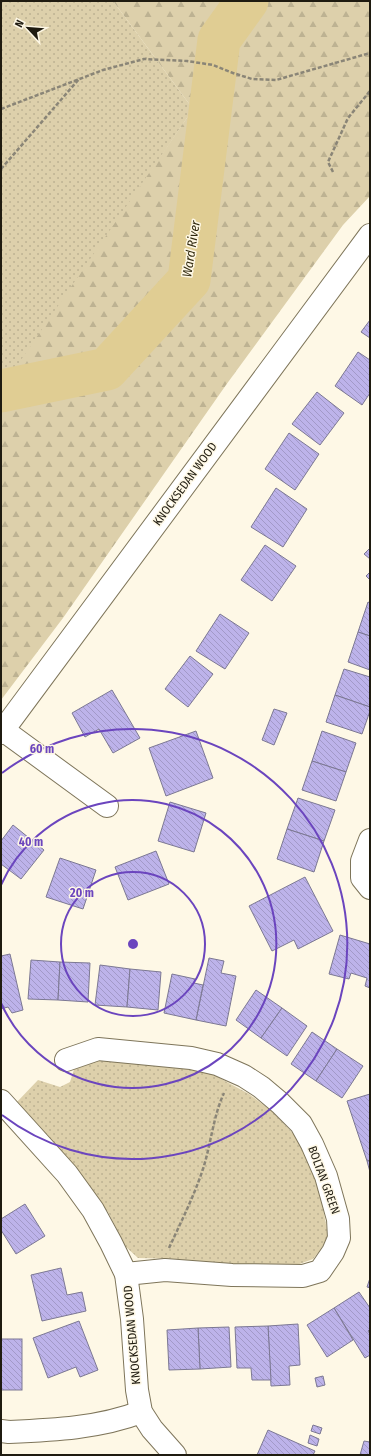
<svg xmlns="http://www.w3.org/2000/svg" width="371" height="1456" font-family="'Fira Sans Condensed',sans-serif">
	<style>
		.grass { fill: url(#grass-dots) }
		.forest { fill: url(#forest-firs) }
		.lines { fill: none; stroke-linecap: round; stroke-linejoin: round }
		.river { stroke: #e0cd93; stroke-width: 43 }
		.building { fill: url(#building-back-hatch); stroke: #7c7893 }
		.minor-casing { stroke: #7e755a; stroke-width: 24 }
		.path { stroke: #8a8577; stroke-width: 2.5; stroke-dasharray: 4 2; stroke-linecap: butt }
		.minor { stroke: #fff; stroke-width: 22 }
		.ring { fill: none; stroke: #6b45be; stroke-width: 2 }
		.labels { text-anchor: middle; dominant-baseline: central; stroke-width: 3; stroke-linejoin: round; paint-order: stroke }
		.street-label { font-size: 12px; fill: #1f1b10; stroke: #fef8e6 }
		.water-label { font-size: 13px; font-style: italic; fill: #322a0f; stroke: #fef8e6 }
		.centre { fill: #6b45be; stroke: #fef8e6; stroke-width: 2 }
		.ring-label { font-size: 12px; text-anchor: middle; font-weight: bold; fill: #6b45be; stroke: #fef8e6; stroke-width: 3; stroke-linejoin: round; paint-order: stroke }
	</style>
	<defs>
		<pattern id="grass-dots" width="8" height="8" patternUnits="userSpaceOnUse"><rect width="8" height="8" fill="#ddd0ab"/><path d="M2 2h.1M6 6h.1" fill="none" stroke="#bdb292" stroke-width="1.8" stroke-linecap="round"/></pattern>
		<pattern id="forest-firs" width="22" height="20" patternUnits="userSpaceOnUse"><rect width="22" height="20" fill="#ddd0ab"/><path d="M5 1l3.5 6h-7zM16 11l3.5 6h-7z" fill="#bdb292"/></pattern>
		<pattern id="building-back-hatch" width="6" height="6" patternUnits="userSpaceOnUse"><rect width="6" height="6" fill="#bdb3ea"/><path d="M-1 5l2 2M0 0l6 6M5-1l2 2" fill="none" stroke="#a299c8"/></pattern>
	</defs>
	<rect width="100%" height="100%" fill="#fef8e6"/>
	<g class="grass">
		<polygon points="1,1 113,1 193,109 1,394"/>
		<polygon points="77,1060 138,1062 184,1066 214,1075 249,1094 273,1112 297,1138 308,1160 320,1193 328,1235 321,1249 313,1259 294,1266 214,1264 176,1259 138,1258 126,1247 108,1212 82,1178 16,1103 38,1080 60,1087 70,1082"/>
	</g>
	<polygon class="forest" points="113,1 370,1 370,196 343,225 226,385 63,618 1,700 1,389 193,109"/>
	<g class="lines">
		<polyline class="river" points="1,391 107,369 189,280 219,40 247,1"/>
	</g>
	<g class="building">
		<polygon points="370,320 370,338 361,332"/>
		<polygon points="358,352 370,360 370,393 362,405 335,386"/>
		<polygon points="317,392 344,413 320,445 292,424"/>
		<polygon points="289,433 319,454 295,490 265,469"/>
		<polygon points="276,488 307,509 283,547 251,527"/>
		<polygon points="265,545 296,566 272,601 241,580"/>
		<polygon points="370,548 370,559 364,554"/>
		<polygon points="370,572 370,580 366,576"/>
		<polygon points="368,602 370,603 370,636 358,632"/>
		<polygon points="220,614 249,633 225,669 196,651"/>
		<polygon points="358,632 370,636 370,670 348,662"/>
		<polygon points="190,656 213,674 188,707 165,689"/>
		<polygon points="344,669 370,677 370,707 335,695"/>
		<polygon points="112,690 140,738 113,753 99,729 85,737 72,713"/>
		<polygon points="335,695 370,707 370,711 362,734 326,722"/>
		<polygon points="274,709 287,713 274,745 262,740"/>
		<polygon points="196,731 213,778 166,796 149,748"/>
		<polygon points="322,731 356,743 346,772 312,761"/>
		<polygon points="312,761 346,772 336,801 302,790"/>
		<polygon points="298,798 335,810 324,841 287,829"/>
		<polygon points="170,802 206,813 194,852 158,841"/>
		<polygon points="13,825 44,850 21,879 1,864 1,841"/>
		<polygon points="287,829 324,841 314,872 277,859"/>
		<polygon points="156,851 169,884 128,900 115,867"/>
		<polygon points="60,858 96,870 83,909 46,897"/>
		<polygon points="305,877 333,931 298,949 294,940 272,951 249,906"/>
		<polygon points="340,935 370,944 370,988 365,986 367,978 351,973 349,979 329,974"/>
		<polygon points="10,954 23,1010 12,1013 8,1007 1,1009 1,956"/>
		<polygon points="209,958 224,961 221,973 236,976 226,1026 196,1020"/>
		<polygon points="31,960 60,962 58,1000 28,999"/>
		<polygon points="60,962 90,963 88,1002 58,1000"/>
		<polygon points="100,965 130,969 127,1007 95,1005"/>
		<polygon points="130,969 161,972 158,1010 127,1007"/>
		<polygon points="172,974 195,979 194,983 203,985 196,1020 164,1013"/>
		<polygon points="256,990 282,1008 261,1038 236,1020"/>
		<polygon points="282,1008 307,1026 287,1056 261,1038"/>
		<polygon points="312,1032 337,1049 316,1081 291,1064"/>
		<polygon points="337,1049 363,1066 342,1098 316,1081"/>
		<polygon points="370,1094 370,1160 367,1161 347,1101"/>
		<polygon points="367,1161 370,1161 370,1172"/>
		<polygon points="25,1204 45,1236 16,1254 1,1230 1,1219"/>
		<polygon points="61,1268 67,1295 82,1292 86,1311 42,1321 31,1275"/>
		<polygon points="370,1278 370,1288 367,1287"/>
		<polygon points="359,1292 370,1308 370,1329 368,1331 370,1334 370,1355 365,1358 334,1308"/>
		<polygon points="334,1308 353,1340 327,1357 307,1325"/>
		<polygon points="79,1321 98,1370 80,1377 76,1367 48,1378 33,1338"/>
		<polygon points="298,1324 300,1365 289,1366 290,1385 271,1386 268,1326"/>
		<polygon points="268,1326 271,1380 252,1380 251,1368 237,1368 235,1327"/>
		<polygon points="229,1327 231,1367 200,1369 198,1328"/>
		<polygon points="198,1328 200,1369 169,1370 167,1330"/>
		<rect x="1" y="1339" width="21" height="51"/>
		<polygon points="323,1376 325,1385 317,1387 315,1378"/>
		<polygon points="313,1425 322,1428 320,1434 311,1431"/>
		<polygon points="268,1430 315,1451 313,1455 257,1455"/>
		<polygon points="310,1435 319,1439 317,1446 308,1443"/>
		<polygon points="364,1441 370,1442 370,1455 360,1455"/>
	</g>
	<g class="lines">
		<g class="minor-casing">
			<g id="minor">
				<polyline points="3,730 107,806"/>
				<polyline points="1,733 370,235"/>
				<polyline points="370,840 362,861 362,878 370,888"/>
				<polyline points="66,1060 98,1049 191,1058 217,1064 244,1076 261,1087 280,1103 301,1124 312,1144 326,1176 338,1219 339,1238 333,1252 320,1271 303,1276 232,1275 165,1270 126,1274"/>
				<polyline points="1,1101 67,1174 93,1210 111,1243 126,1274 132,1319 137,1390 141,1412 152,1429 175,1455"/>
				<path d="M 1,1431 L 9,1432 C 54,1430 99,1428 141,1412"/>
			</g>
		</g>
		<g class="path">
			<polyline points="1,109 103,70 144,59 187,61 213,65 233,73 252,79 276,80 370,53"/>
			<polyline points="1,169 79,79"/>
			<polyline points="333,172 328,162 348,118 370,91"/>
			<path d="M 169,1248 C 181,1222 194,1196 203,1169 C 211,1144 213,1117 224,1093"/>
		</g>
		<use href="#minor" class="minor"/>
	</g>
	<g class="ring">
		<circle cx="133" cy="944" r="72"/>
		<path d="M1 885A144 144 0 1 1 1 1003"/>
		<path d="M2 773A215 215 0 1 1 2 1115"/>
	</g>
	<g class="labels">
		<g class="street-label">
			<text transform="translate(185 484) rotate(-54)">KNOCKSEDAN WOOD</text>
			<text transform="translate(324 1180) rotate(70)">BOLTAN GREEN</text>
			<text transform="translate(132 1335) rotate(-95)">KNOCKSEDAN WOOD</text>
		</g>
		<g class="water-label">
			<text transform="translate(191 249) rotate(-81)">Ward River</text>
		</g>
	</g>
	<circle cx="133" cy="944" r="6" class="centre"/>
	<g class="ring-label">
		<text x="42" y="753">60 m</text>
		<text x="31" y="846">40 m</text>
		<text x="82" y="897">20 m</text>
	</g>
	<rect width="371" height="1456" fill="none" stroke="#1f1b10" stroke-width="4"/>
	<g transform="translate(28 28) rotate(296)" stroke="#fef8e6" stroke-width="3" paint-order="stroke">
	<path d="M0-3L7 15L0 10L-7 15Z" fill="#1f1b10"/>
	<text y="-6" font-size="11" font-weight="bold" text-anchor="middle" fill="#1f1b10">N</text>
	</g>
</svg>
